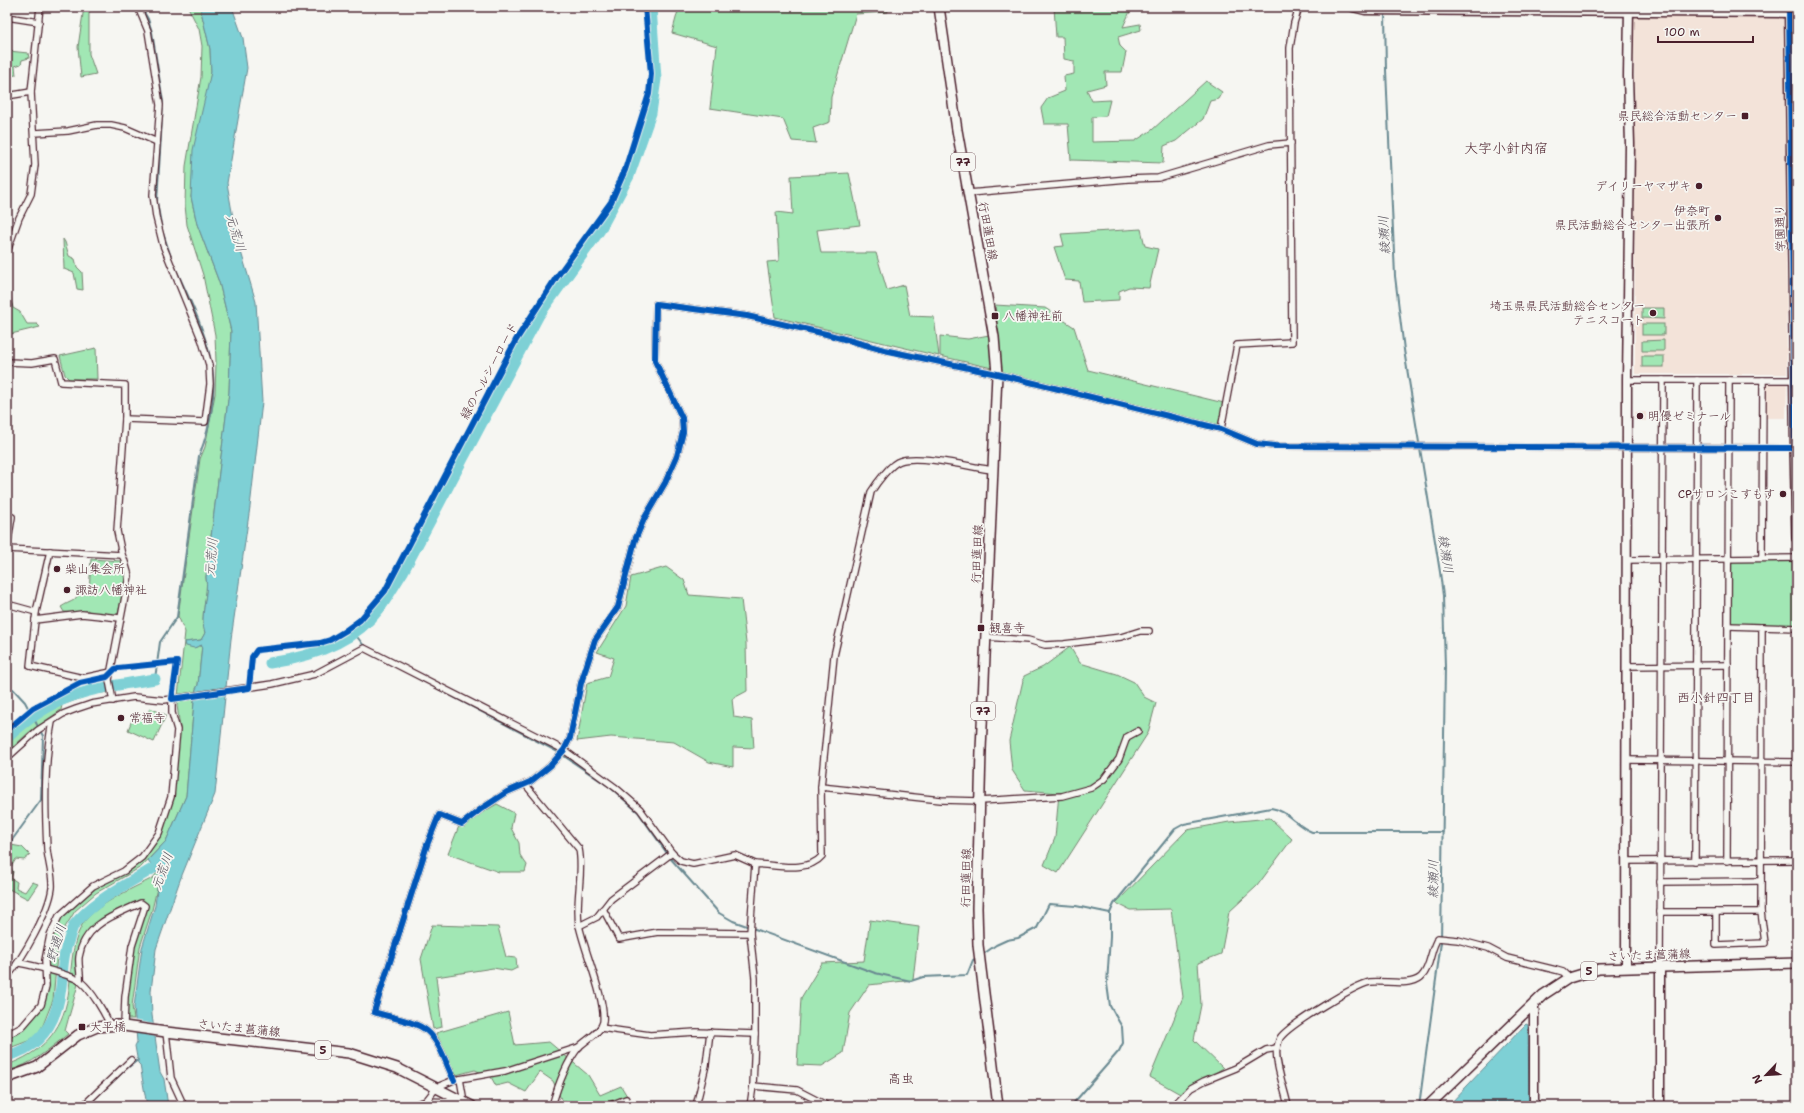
<svg xmlns="http://www.w3.org/2000/svg" width="1804" height="1113" font-family="'Shantell Sans','Klee One',sans-serif">
	<style>
		.built { fill: #f3e3d9 }
		.green { fill: #a1e7b4; stroke: #768370 }
		.water { fill: #7ed0d5; stroke: #698991 }
		.pier { fill: #f6f6f2 }
		.lines { fill: none; stroke-linecap: round; stroke-linejoin: round }
		.stream { stroke: #698991; stroke-width: 2 }
		.canal { stroke: #7ed0d5; stroke-width: 7 }
		.river { stroke: #7ed0d5; stroke-width: 11 }
		.street-casing { stroke: #4a1f2b; stroke-width: 8 }
		.secondary-casing { stroke: #4a1f2b; stroke-width: 11 }
		.primary-casing { stroke: #4a1f2b; stroke-width: 12 }
		.street { stroke: #f6f6f2; stroke-width: 5.5 }
		.secondary { stroke: #f6f6f2; stroke-width: 8 }
		.primary { stroke: #f6f6f2; stroke-width: 9 }
		.cycleway-casing { stroke: #f6f6f2; stroke-width: 8 }
		.cycleway { stroke: #0057b8; stroke-width: 6 }
		.poi-dot { fill: #4a1f2b; stroke: #f6f6f2; stroke-width: 1.5 }
		.labels { text-anchor: middle; dominant-baseline: central; stroke-width: 3.5; stroke-linejoin: round; paint-order: stroke }
		.shield { fill: #f6f6f2; stroke: #7e6067; stroke-width: 1 }
		.shield-label { font-size: 11px; font-weight: bold; fill: #4a1f2b }
		.poi-label { font-size: 12px; fill: #4a1f2b; stroke: #f6f6f2; text-anchor: start }
		.street-label { font-size: 12px; fill: #4a1f2b; stroke: #f6f6f2 }
		.water-label { font-size: 13px; font-style: italic; fill: #5a545e; stroke: #f6f6f2 }
		.neighbourhood-label { font-size: 13px; fill: #4a1f2b; stroke: #f6f6f2 }
		.quarter-label { font-size: 14px; fill: #4a1f2b; stroke: #f6f6f2 }
	</style>
	<rect width="100%" height="100%" fill="#f6f6f2"/>
	<filter id="ink" filterUnits="userSpaceOnUse"><feTurbulence type="fractalNoise" baseFrequency=".025" numOctaves="2"/><feDisplacementMap in="SourceGraphic" scale="8" xChannelSelector="R" yChannelSelector="G"/><feConvolveMatrix kernelMatrix="1 2 1 2 8 2 1 2 1" color-interpolation-filters="sRGB"/></filter>
	<g filter="url(#ink)">
		<g class="built">
			<polygon points="1785,16 1787,374 1635,374 1634,17"/>
			<polygon points="1765,382 1787,382 1786,418 1766,418"/>
			<polygon points="1635,412 1646,412 1646,421 1634,420"/>
		</g>
		<g class="green">
			<polygon points="84,7 89,7 89,54 96,74 81,77 78,47"/>
			<path d="M 188,7 L 200,7 L 210,49 L 211,72 L 191,197 L 197,224 L 219,282 L 231,331 L 229,392 L 206,577 C 209,595 199,615 205,633 L 201,640 L 185,642 L 196,647 L 202,645 L 198,685 L 196,689 L 194,702 L 186,796 L 166,841 L 141,867 L 96,893 L 75,911 L 64,929 L 58,945 L 53,1000 L 43,1025 L 37,1035 L 28,1041 L 7,1049 L 7,1038 L 20,1033 L 44,1004 L 46,966 L 54,929 L 65,912 L 94,888 L 125,872 L 161,834 L 172,799 L 180,728 L 177,705 L 185,632 L 178,616 L 200,459 L 205,447 L 215,394 L 216,362 L 215,335 L 203,275 L 187,225 L 185,205 L 186,166 L 201,77 L 202,46 L 199,29 Z"/>
			<polygon points="679,7 887,7 888,12 856,14 831,97 830,122 813,128 816,143 792,141 783,119 710,108 717,46 672,33"/>
			<polygon points="1054,7 1132,7 1123,27 1140,24 1141,30 1118,37 1120,46 1126,52 1122,72 1105,72 1106,85 1087,90 1092,101 1110,100 1106,116 1092,117 1092,142 1135,141 1152,130 1206,81 1222,92 1218,99 1210,101 1203,119 1176,141 1164,146 1163,163 1071,160 1068,124 1044,124 1041,108 1048,98 1065,91 1064,76 1074,74 1074,61 1064,59 1063,37 1056,37"/>
			<polygon points="7,41 9,51 28,53 29,58 22,60 21,64 15,66 16,75 8,76"/>
			<polygon points="849,173 860,225 817,230 821,253 876,253 887,290 904,285 910,316 934,317 939,356 775,317 767,262 779,261 776,212 793,214 791,176"/>
			<polygon points="1141,229 1145,246 1158,249 1149,288 1129,287 1119,291 1119,300 1082,302 1079,281 1065,280 1054,247 1064,246 1061,234"/>
			<polygon points="63,239 65,242 69,256 75,259 77,267 82,272 83,290 77,289 74,273 64,269"/>
			<polygon points="7,290 9,291 13,308 20,312 27,324 37,324 40,327 7,335"/>
			<polygon points="995,305 1045,308 1074,327 1088,370 1224,403 1218,425 1002,372"/>
			<polygon points="1642,308 1664,308 1664,319 1642,318"/>
			<rect x="1642" y="324" width="22" height="11"/>
			<polygon points="989,335 992,368 940,356 940,336 968,339"/>
			<polygon points="1664,340 1664,351 1642,351 1642,341"/>
			<polygon points="96,348 97,379 69,379 65,375 60,356"/>
			<rect x="1642" y="356" width="22" height="11"/>
			<polygon points="1797,558 1797,628 1728,626 1729,559"/>
			<path d="M 91,559 L 121,561 L 122,563 L 125,582 L 118,614 L 115,615 L 88,613 L 88,610 L 80,613 L 64,612 L 61,607 C 65,604 71,602 74,600 C 79,594 79,593 88,592 L 89,594 Z"/>
			<polygon points="666,567 684,580 689,595 741,599 746,643 747,691 732,699 734,717 752,720 754,748 733,747 733,767 709,762 674,742 611,737 577,741 587,683 608,677 614,658 597,652 626,606 631,577"/>
			<polygon points="1070,647 1080,663 1117,674 1134,682 1144,697 1156,703 1148,733 1058,873 1044,865 1055,838 1059,793 1025,790 1012,770 1009,741 1024,676 1043,667"/>
			<path d="M 107,689 L 108,692 L 90,695 L 62,705 L 61,710 L 28,733 L 7,753 L 7,743 C 41,711 61,700 107,689 Z"/>
			<polygon points="150,708 166,715 154,742 128,730 134,715 145,720"/>
			<polygon points="497,804 514,813 511,828 519,843 520,855 527,865 525,872 499,872 448,854 459,826"/>
			<polygon points="1270,818 1292,839 1257,886 1229,912 1221,954 1198,963 1201,1005 1194,1040 1223,1068 1182,1095 1150,1077 1183,997 1171,909 1130,910 1116,903 1187,830 1229,822"/>
			<polygon points="11,845 22,847 30,855 24,860 16,859 11,867 13,872 11,878 17,882 16,888 25,892 32,882 38,884 28,899 7,888 7,851"/>
			<path d="M 157,873 L 160,875 L 152,910 L 140,947 L 132,1006 L 134,1019 L 126,1019 C 128,979 135,941 144,902 C 127,910 104,916 90,929 C 73,944 82,965 78,984 C 74,1000 69,1016 65,1031 L 68,1034 C 49,1049 32,1065 7,1071 L 7,1065 C 41,1053 62,1032 68,996 C 72,972 70,947 82,925 C 93,906 133,888 153,878 Z"/>
			<polygon points="870,920 919,927 913,980 869,985 850,1013 843,1053 822,1066 797,1065 801,998 822,963 864,961"/>
			<polygon points="432,925 498,927 506,957 516,958 517,968 511,971 493,968 436,977 442,1027 433,1029 421,959"/>
			<polygon points="508,1012 515,1045 549,1042 588,1075 600,1095 621,1086 633,1106 606,1106 604,1103 600,1106 572,1106 561,1099 553,1081 540,1072 526,1092 508,1083 496,1086 491,1077 475,1070 456,1075 436,1033"/>
		</g>
		<g class="water">
			<path d="M 200,7 L 232,7 L 243,38 L 247,68 L 227,183 L 236,235 L 256,302 L 262,402 L 250,507 L 231,639 L 215,794 L 180,880 L 156,949 L 151,991 L 152,1015 L 160,1072 L 164,1079 L 168,1106 L 147,1106 L 140,1065 L 138,1063 L 135,1046 L 137,1042 L 134,1007 L 142,948 L 155,906 L 158,882 L 160,875 L 157,873 L 148,860 L 166,841 L 186,796 L 194,702 L 196,689 L 198,685 L 202,645 L 194,648 L 186,646 L 185,642 L 201,640 L 205,633 C 199,615 209,595 206,577 L 229,392 L 231,331 L 219,282 L 197,224 L 191,197 L 193,150 L 211,72 L 210,49 Z"/>
			<polygon points="1526,1024 1528,1025 1529,1106 1448,1106"/>
		</g>
		<polygon class="pier" points="133,1020 155,1024 157,1037 134,1033"/>
		<g class="lines">
			<g class="stream">
				<polyline points="141,7 148,19 152,32 163,102 157,202 162,230 171,257"/>
				<polyline points="1385,13 1386,70 1395,276 1404,350 1440,572 1443,596 1445,667 1441,942 1419,1106"/>
				<polyline points="354,633 365,647"/>
				<polyline points="410,674 558,752 611,788 638,812 671,859 719,913 733,921 875,973 911,981 923,977 967,975 973,960 976,958"/>
				<path d="M 155,679 L 160,642 L 177,617 L 199,456 C 211,426 218,388 210,357 C 203,325 187,294 174,265"/>
				<polyline points="7,689 13,689 25,702 43,736 41,800 7,847"/>
				<polyline points="982,955 996,945 1007,940 1018,938 1037,928 1049,904 1076,906 1110,913"/>
				<polyline points="87,1106 126,1069 138,1060"/>
				<path d="M 1071,1106 L 1119,1051 L 1123,1043 L 1122,1027 L 1110,1006 L 1107,984 L 1110,937 L 1110,913 L 1114,904 L 1175,829 L 1184,824 L 1271,808 C 1287,810 1296,826 1312,832 L 1443,832"/>
			</g>
			<path class="canal" d="M 270,663 C 311,657 354,643 380,608 C 388,597 395,584 403,572 L 539,315"/>
			<g class="river">
				<path d="M 270,663 C 311,657 354,643 380,608 C 388,597 395,584 403,572 L 539,315 L 600,230 L 629,176 L 651,113 L 656,79 L 651,7"/>
				<path d="M 7,738 C 56,692 91,689 155,679"/>
				<path d="M 7,1056 C 42,1047 57,1021 61,987 C 63,972 62,957 68,942 C 70,937 71,930 74,925 C 97,896 136,881 166,860"/>
			</g>
			<g class="street-casing">
				<g id="street">
					<polyline points="7,17 39,22"/>
					<polyline points="7,96 31,92"/>
					<polyline points="35,133 68,131 97,125 111,125 125,128 157,142"/>
					<polyline points="969,193 1128,179 1158,178 1269,145 1291,143"/>
					<polyline points="7,252 19,218 31,194 35,165 31,92 40,7"/>
					<polyline points="7,362 32,363 55,359 61,382 125,385 125,419 117,531 122,555 124,559 129,576 109,680 113,701"/>
					<polyline points="1627,380 1793,380"/>
					<polyline points="125,419 205,422 210,384 209,365 202,341 163,245 156,217 153,195 160,105 148,31 138,7"/>
					<polyline points="1221,429 1237,345 1292,342 1290,48 1294,23 1299,7"/>
					<polyline points="7,547 12,517"/>
					<polyline points="7,549 122,555"/>
					<polyline points="50,551 36,612 30,666 83,678 111,672"/>
					<polyline points="1762,558 1763,380"/>
					<polyline points="1627,560 1797,558"/>
					<polyline points="7,604 36,612"/>
					<polyline points="35,620 82,614 120,618"/>
					<polyline points="1728,626 1797,628"/>
					<polyline points="986,637 1028,640 1045,645 1064,644 1121,637 1140,631 1149,631"/>
					<polyline points="1627,666 1728,665"/>
					<polyline points="7,758 38,730 63,714 76,709 91,704 134,697 164,700 272,684 315,674 364,648 564,750 616,788 640,809 672,853 681,861 693,864 735,855 755,864"/>
					<polyline points="1626,760 1797,762"/>
					<path d="M 525,784 L 579,849 C 584,874 575,899 579,925 C 584,950 606,1000 603,1022 C 601,1033 585,1040 578,1048 C 565,1065 558,1085 552,1106"/>
					<polyline points="821,787 941,800 980,801 1062,796 1091,788 1104,779 1119,759 1127,737 1138,731"/>
					<polyline points="1626,861 1797,860"/>
					<polyline points="1695,861 1697,380"/>
					<polyline points="1727,861 1729,380"/>
					<polyline points="1660,882 1761,881"/>
					<polyline points="603,909 619,939 658,932 750,933"/>
					<polyline points="1660,912 1761,912 1762,627"/>
					<polyline points="1716,912 1716,945 1765,943 1761,912"/>
					<polyline points="579,926 597,917 611,899 672,853"/>
					<path d="M 19,963 C 31,965 73,975 81,982 C 92,991 104,1012 110,1025"/>
					<polyline points="1660,967 1663,380"/>
					<path d="M 7,977 C 23,958 49,912 52,888 C 53,875 48,862 47,849 C 45,807 44,764 52,722"/>
					<path d="M 80,981 C 81,973 78,965 79,957 C 84,924 115,915 141,903 L 145,906 L 132,946 L 125,997 L 124,1025"/>
					<polyline points="601,1028 650,1035 696,1032 755,1034"/>
					<polyline points="166,1032 171,1078 184,1106"/>
					<polyline points="7,1035 22,1027 41,1005 46,986 45,960 50,935 59,916 93,886 124,871 142,857 159,833 171,797 177,730 172,713 172,699"/>
					<path d="M 454,1080 C 446,1064 440,1042 427,1031 C 416,1021 388,1017 374,1012 L 427,845 L 439,815 L 462,824 L 481,809 L 507,792 L 530,782 L 550,766 L 564,750 L 570,738 L 581,683 L 595,640 L 618,607 L 635,540 L 644,519 L 665,483 L 677,456 L 683,432 L 682,418 L 655,361 L 656,304 L 747,316 L 826,334 L 884,350 L 997,374 L 1221,429 L 1257,444 L 1275,446 L 1795,448"/>
					<polyline points="753,1086 797,1090 828,1106"/>
					<polyline points="426,1101 437,1087 454,1080 505,1071 579,1047"/>
					<polyline points="83,1106 131,1060"/>
					<polyline points="410,1106 426,1101 456,1102 462,1100 463,1096 460,1079"/>
					<polyline points="608,1106 626,1099"/>
					<polyline points="696,1106 706,1065 710,1032"/>
					<path d="M 750,1106 L 753,1086 L 755,1034 L 755,978 L 750,933 L 755,864 C 776,865 808,873 822,856 L 821,787 L 834,656 L 871,492 C 876,484 891,463 900,461 C 918,454 971,467 992,470"/>
					<polyline points="1173,1106 1191,1088 1204,1081 1236,1068 1266,1050 1277,1048"/>
					<path d="M 1288,1106 C 1285,1090 1274,1062 1277,1047 C 1278,1044 1279,1040 1280,1038 C 1289,1025 1355,985 1370,982 C 1384,980 1410,987 1421,977 C 1431,968 1430,949 1438,938 L 1458,940 L 1488,948 L 1507,958 L 1556,970 L 1563,972 L 1569,978"/>
				</g>
			</g>
			<g class="secondary-casing">
				<g id="secondary">
					<polyline points="1353,7 1365,10 1797,13"/>
					<polyline points="1789,8 1795,448"/>
					<polyline points="1626,967 1627,380 1630,144 1628,76 1629,7"/>
					<polyline points="1534,1003 1534,1106"/>
					<polyline points="1660,1106 1660,967"/>
				</g>
			</g>
			<g class="primary-casing">
				<g id="primary">
					<polyline points="939,7 957,130 994,337 997,374 981,750 977,908 978,945 998,1106"/>
					<polyline points="1797,448 1795,448 1797,538"/>
					<polyline points="7,1078 37,1067 78,1035 97,1027 117,1025 166,1032 349,1053 397,1068 472,1106"/>
					<polyline points="1428,1106 1543,995 1569,978 1599,969 1797,963"/>
				</g>
			</g>
			<use href="#street" class="street"/>
			<use href="#secondary" class="secondary"/>
			<use href="#primary" class="primary"/>
			<g class="cycleway-casing">
				<g id="cycleway">
					<polyline points="7,730 33,708 80,683 107,677 115,669 118,668 177,662 172,699 249,688 252,657 257,650 320,643 330,640 345,631 360,620 385,591 516,340 556,278 611,202 625,170 649,94 651,74 645,7"/>
					<path d="M 454,1080 C 446,1064 440,1042 427,1031 C 416,1021 388,1017 374,1012 L 427,845 L 439,815 L 462,824 L 481,809 L 507,792 L 530,782 L 550,766 L 564,750 L 570,738 L 581,683 L 595,640 L 618,607 L 635,540 L 644,519 L 665,483 L 677,456 L 683,432 L 682,418 L 655,361 L 656,304 L 747,316 L 826,334 L 884,350 L 997,374 L 1221,429 L 1257,444 L 1275,446 L 1795,448 L 1789,7"/>
				</g>
			</g>
			<use href="#cycleway" class="cycleway"/>
		</g>
	</g>
	<g class="poi-dot">
		<rect x="1741" y="112" width="8" height="8" rx="2"/>
		<circle cx="1699" cy="186" r="4"/>
		<circle cx="1718" cy="218" r="4"/>
		<circle cx="1653" cy="313" r="4"/>
		<rect x="991" y="312" width="8" height="8" rx="2"/>
		<circle cx="1640" cy="416" r="4"/>
		<circle cx="1783" cy="494" r="4"/>
		<circle cx="57" cy="569" r="4"/>
		<circle cx="67" cy="590" r="4"/>
		<rect x="977" y="624" width="8" height="8" rx="2"/>
		<circle cx="121" cy="718" r="4"/>
		<rect x="78" y="1023" width="8" height="8" rx="2"/>
	</g>
	<g class="labels">
		<g class="shield">
			<rect x="951" y="153" width="24" height="18" rx="3"/>
			<rect x="971" y="702" width="24" height="18" rx="3"/>
			<rect x="1581" y="962" width="16" height="18" rx="3"/>
			<rect x="315" y="1041" width="16" height="18" rx="3"/>
		</g>
		<g class="shield-label">
			<text x="963" y="162">77</text>
			<text x="983" y="711">77</text>
			<text x="1589" y="971">5</text>
			<text x="323" y="1050">5</text>
		</g>
		<g class="poi-label">
			<text x="1737" y="116" text-anchor="end">県民総合活動センター</text>
			<text x="1691" y="186" text-anchor="end">デイリーヤマザキ</text>
			<text x="1710" y="211" text-anchor="end">伊奈町<tspan x="1710" dy="14">県民活動総合センター出張所</tspan></text>
			<text x="1645" y="306" text-anchor="end">埼玉県県民活動総合センター<tspan x="1645" dy="14">テニスコート</tspan></text>
			<text x="1003" y="316">八幡神社前</text>
			<text x="1648" y="416">明優ゼミナール</text>
			<text x="1775" y="494" text-anchor="end">CPサロンこすもす</text>
			<text x="65" y="569">柴山集会所</text>
			<text x="75" y="590">諏訪八幡神社</text>
			<text x="989" y="628">観喜寺</text>
			<text x="129" y="718">常福寺</text>
			<text x="90" y="1027">大平橋</text>
		</g>
		<g class="street-label">
			<text transform="translate(1780 228) rotate(-91)">学園通り</text>
			<text transform="translate(988 231) rotate(80)">行田蓮田線</text>
			<text transform="translate(489 371) rotate(-62)">緑のヘルシーロード</text>
			<text transform="translate(977 554) rotate(-88)">行田蓮田線</text>
			<text transform="translate(966 878) rotate(-89)">行田蓮田線</text>
			<text transform="translate(1649 955) rotate(-2)">さいたま菖蒲線</text>
			<text transform="translate(239 1028) rotate(6)">さいたま菖蒲線</text>
		</g>
		<g class="water-label">
			<text transform="translate(236 233) rotate(73)">元荒川</text>
			<text transform="translate(1384 235) rotate(-93)">綾瀬川</text>
			<text transform="translate(1446 554) rotate(82)">綾瀬川</text>
			<text transform="translate(211 557) rotate(-85)">元荒川</text>
			<text transform="translate(162 871) rotate(-70)">元荒川</text>
			<text transform="translate(1433 879) rotate(-89)">綾瀬川</text>
			<text transform="translate(56 943) rotate(-73)">野通川</text>
		</g>
		<g class="neighbourhood-label">
			<text x="1716" y="697">西小針四丁目</text>
			<text x="901" y="1078">高虫</text>
		</g>
		<g class="quarter-label">
			<text x="1506" y="148">大字小針内宿</text>
		</g>
	</g>
	<rect width="1804" height="1113" fill="none" stroke="#f6f6f2" stroke-width="24"/>
	<rect x="12" y="12" width="1780" height="1089" fill="none" stroke="#4a1f2b" stroke-width="1.5" filter="url(#ink)"/>
	<g transform="translate(1766 1075) rotate(245)" stroke="#f6f6f2" stroke-width="3" paint-order="stroke">
	<path d="M0-3L7 15L0 10L-7 15Z" fill="#4a1f2b"/>
	<text y="-6" font-size="11" font-weight="bold" text-anchor="middle" fill="#4a1f2b">N</text>
	</g>
	<path d="M1658 36v6h95v-6" fill="none" stroke="#4a1f2b" stroke-width="2"/>
	<text x="1664" y="36" font-size="12" fill="#4a1f2b" stroke="#f6f6f2" stroke-width="3" paint-order="stroke">100 m</text>
</svg>
